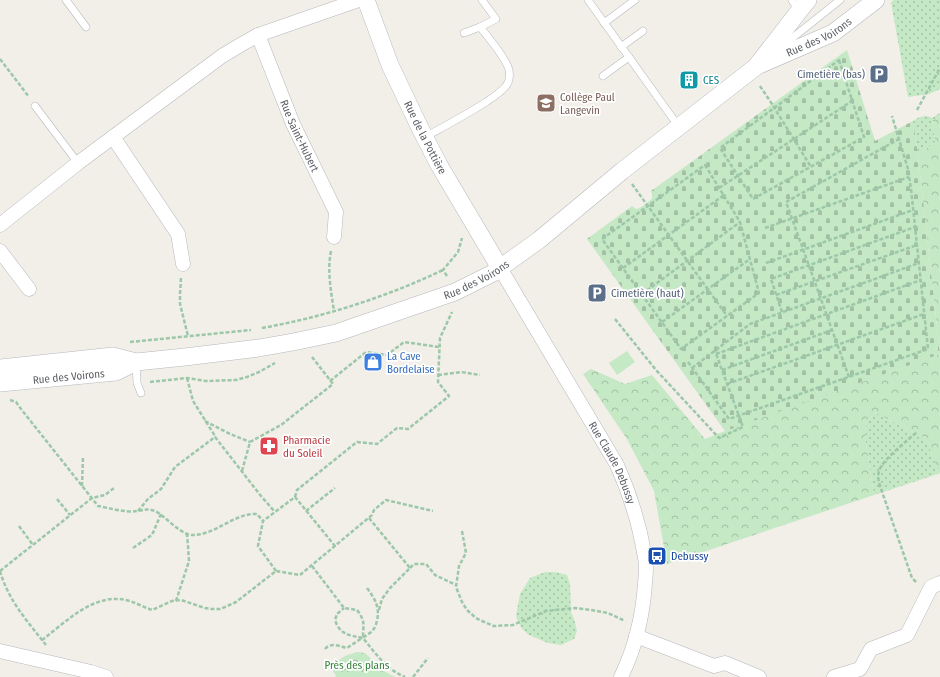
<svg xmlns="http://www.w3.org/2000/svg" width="940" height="677" font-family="'Fira Sans Condensed',sans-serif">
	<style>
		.grass { fill: url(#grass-dots) }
		.forest { fill: url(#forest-crowns) }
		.cemetery { fill: url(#cemetery-stones) }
		.pitch { fill: #c5e8c5 }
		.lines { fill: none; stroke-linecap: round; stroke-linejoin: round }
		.service-casing { stroke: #b5b8bc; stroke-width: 8 }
		.minor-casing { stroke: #b5b8bc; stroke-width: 15 }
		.tertiary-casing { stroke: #b5b8bc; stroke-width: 18 }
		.path { stroke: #9cc7a9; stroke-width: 2.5; stroke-dasharray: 4 2; stroke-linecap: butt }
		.service { stroke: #fff; stroke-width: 7 }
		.minor { stroke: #fff; stroke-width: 14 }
		.tertiary { stroke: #fff; stroke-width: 17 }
		.labels { text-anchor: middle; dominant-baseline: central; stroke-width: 3.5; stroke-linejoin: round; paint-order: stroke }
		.street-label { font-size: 11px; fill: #5f6368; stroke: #fff }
		.service-label { font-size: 11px; fill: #4e5e75; stroke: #fff; text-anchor: end }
		.culture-label { font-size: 11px; fill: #0d838f; stroke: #fff; text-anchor: start }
		.education-label { font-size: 11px; fill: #785e54; stroke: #fff; text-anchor: start }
		.shop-label { font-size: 11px; fill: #366cbe; stroke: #fff; text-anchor: start }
		.health-label { font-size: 11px; fill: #be3a42; stroke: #fff; text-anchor: start }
		.transit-label { font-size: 11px; fill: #164399; stroke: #fff; text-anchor: start }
		.park-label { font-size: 11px; fill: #348238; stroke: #fff }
	</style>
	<defs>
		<pattern id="grass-dots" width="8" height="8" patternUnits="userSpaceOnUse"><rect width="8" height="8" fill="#c5e8c5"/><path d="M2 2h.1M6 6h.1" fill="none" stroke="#a3c0a4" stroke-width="1.8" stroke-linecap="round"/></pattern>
		<pattern id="forest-crowns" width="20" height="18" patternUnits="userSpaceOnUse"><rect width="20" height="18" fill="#c5e8c5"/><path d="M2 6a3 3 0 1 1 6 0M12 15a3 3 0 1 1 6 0" fill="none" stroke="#a3c0a4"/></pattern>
		<pattern id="cemetery-stones" width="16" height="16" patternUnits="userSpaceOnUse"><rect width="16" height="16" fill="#c5e8c5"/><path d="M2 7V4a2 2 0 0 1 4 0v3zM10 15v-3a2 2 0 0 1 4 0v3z" fill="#a3c0a4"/></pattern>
	</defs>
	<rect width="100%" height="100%" fill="#f1efe8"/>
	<g class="grass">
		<polygon points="894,0 940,0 940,89 929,94 908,97 891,2"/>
		<path d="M 940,113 L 940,116 L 933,120 L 935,142 L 918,155 L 913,121 C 919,117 925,114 932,118 Z"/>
		<polygon points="876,413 927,439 938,474 874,495 865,436 867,420"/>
		<polygon points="545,572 555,572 567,575 570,584 571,612 574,619 577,631 574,639 561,645 548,643 529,635 522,629 517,619 516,616 520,594 530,578"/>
	</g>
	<g class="forest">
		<polygon points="940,116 940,353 918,155 935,142 933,120"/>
		<polygon points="940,354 940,473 938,474 927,439 876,413 867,420 865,436 874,495 667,564 654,491 627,439 583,374 591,369 625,384 652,375 705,439 742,424"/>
		<polygon points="357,652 365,653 384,671 395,677 335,677 336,676 330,666 345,656"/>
	</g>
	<path class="cemetery" d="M 847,50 L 875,141 L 913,121 L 918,155 L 940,354 L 725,431 L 587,239 L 632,206 L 636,209 C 642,208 647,202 652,199 L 652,195 L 651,191 Z"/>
	<polygon class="pitch" points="627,351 635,362 617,375 609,363"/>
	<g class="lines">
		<g class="service-casing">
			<g id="service">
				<polyline points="66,0 86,27"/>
				<polyline points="588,0 679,127"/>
				<polyline points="792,0 799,11"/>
				<polyline points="604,23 635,0"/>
				<polyline points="464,33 480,27"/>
				<polyline points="621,47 643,31"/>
				<polyline points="776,51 840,0"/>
				<polyline points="603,76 629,57"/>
				<polyline points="35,106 78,163"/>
				<path d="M 425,137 C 445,126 466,115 486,102 C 492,98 500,93 505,87 C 509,83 510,76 509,70 C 506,58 488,37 480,27 L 496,19 L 482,0"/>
				<polyline points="136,362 137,383 141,393"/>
			</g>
		</g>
		<g class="minor-casing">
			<g id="minor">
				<path id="s1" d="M 258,35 L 293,124 L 336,212 L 334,237"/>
				<polyline points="113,137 178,234 183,264"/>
				<polyline points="0,225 78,163 113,137 222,56 242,44 258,35 359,0"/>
				<polyline points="0,251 29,289"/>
				<path id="s2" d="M 500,268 L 617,465 C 630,494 640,526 645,558 C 647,566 646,574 645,583 C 643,615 635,648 621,677"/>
				<polyline points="636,636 714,666 725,663 759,677"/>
				<polyline points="0,651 91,672 106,677"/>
				<polyline points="834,677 860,669 871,649 907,635 931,587 940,583"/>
			</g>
		</g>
		<g class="tertiary-casing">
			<g id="tertiary">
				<path id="s3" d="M 366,0 L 390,65 L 420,128 L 439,165 L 500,268"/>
				<polyline points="758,64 803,6 808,0"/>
				<path id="s4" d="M 0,368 L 113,356 L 136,362 L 185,357 L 259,348 L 293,342 L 336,333 L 426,302 L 455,292 L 493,273 L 539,240 L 622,171 L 757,66 L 833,33 L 876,0"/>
				<path id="s5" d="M 0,383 L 116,372 L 136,362"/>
			</g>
		</g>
		<g class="path">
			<polyline points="0,59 29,97"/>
			<polygon points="839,60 864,137 753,199 720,148"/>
			<polyline points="760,86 772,104 811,167"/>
			<polyline points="917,110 940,68"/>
			<polygon points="705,165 740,222 759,293 681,349 602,239"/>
			<polyline points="632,184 727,316"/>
			<polyline points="719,188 852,101"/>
			<polyline points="765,228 909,177"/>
			<path d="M 331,251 C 327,271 331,291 334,311"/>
			<polyline points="766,263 913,210"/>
			<polyline points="623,268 724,195"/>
			<polyline points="447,276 443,270 458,252 462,238"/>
			<polyline points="181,278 180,294 180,304 188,336"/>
			<polyline points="642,294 740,222"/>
			<polyline points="776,295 917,245"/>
			<polyline points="782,312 771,279 915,227"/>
			<polyline points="615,319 656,370 719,438 743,427 715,351"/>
			<polyline points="662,322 750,259"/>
			<path d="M 262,328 C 324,317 386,297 443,270"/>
			<polyline points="130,342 251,330"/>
			<polyline points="716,354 921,280"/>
			<polyline points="688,362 729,419 928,349 911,189 908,169 892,116"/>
			<polyline points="692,368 750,324 919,263"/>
			<polyline points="722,370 832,330"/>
			<polyline points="438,375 461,372 480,375"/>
			<polyline points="849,377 786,202 899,139"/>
			<polyline points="187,378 193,401 215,436"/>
			<polyline points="330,381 366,352 387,355 404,342 439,347"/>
			<polyline points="150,382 187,378 206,381 236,380 247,377 259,372 275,363"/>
			<polyline points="727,384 924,314"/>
			<path d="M 10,400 L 16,402 L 21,409 L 98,506 C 109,508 126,513 137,511 C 144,510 148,508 155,511 C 167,517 181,536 194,535 C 217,534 234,513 257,514 L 263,521"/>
			<polyline points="205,421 228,433 250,442"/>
			<polyline points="242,471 250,442 281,425 333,384 312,357"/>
			<polyline points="82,486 83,456"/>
			<polyline points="295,497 297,490 357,442 377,444 397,428 408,429 449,396 438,382 440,338 452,312"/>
			<polyline points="57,499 70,515"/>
			<polyline points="138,511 148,499 161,489 175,467 215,437 261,496 275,512"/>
			<polyline points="306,511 335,488"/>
			<polyline points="369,518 410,568 390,588 382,599 379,610"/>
			<polyline points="19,526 33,545"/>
			<polyline points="462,531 466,553 459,566 456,587 462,602 467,610 476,618 482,621 494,626 513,625 546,611 575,608 591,610 608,613 625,621"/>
			<polyline points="133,548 152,535 161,514"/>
			<path d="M 312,566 L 344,608 L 357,610 C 366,622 363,624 363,638 C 349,635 340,635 335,620 L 337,614 L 344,608"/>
			<polyline points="410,568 414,564 426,564 435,575 456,585"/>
			<polyline points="0,571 92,498 105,495 114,488"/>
			<path d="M 0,571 C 8,600 28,622 46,645"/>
			<polyline points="276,571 258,546 263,521 295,497 335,546"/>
			<path d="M 916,582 L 912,578 L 879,483 C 878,479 878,475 879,471 C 882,460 908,440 917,432"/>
			<path d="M 367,588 C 375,599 380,607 377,621 C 376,624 375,628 373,630 C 371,633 366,635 363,638 C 376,654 386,669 405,677"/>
			<polyline points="176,601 189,561 188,546 187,534"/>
			<path d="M 42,640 C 66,622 93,593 126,600 C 135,602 143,607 152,610 L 172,601 L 181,600 L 205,608 L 212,609 L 220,609 L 225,607 L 236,602 L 276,571 L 300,575 L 372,515 L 374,510 L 386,500 L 433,511"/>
			<path d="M 325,649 C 331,642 339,646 347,648 L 362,638"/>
			<polyline points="413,677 428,658"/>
		</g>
		<use href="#service" class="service"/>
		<use href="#minor" class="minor"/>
		<use href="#tertiary" class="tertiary"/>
	</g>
	<defs>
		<g id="parking-square" transform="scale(1)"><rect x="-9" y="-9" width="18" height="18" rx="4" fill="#5c6f8a" stroke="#fff"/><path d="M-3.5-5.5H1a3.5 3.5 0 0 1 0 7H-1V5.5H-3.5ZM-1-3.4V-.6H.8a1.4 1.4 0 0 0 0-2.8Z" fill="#fff"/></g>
		<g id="building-square" transform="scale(1)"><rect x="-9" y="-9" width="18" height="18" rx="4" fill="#0f9aa8" stroke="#fff"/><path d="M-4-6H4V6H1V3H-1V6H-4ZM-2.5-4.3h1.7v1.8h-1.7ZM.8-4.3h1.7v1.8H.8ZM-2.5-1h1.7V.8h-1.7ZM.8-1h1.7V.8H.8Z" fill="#fff"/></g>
		<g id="school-square" transform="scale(1)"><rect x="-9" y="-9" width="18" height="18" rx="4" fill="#8d6e63" stroke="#fff"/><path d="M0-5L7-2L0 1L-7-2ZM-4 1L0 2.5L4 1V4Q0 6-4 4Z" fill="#fff"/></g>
		<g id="shop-square" transform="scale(1)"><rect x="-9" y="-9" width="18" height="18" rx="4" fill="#3f7fe0" stroke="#fff"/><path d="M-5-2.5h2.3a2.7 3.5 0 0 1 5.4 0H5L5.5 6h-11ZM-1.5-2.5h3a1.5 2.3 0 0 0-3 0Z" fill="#fff"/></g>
		<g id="pharmacy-square" transform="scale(1)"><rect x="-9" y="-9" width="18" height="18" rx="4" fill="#e0444e" stroke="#fff"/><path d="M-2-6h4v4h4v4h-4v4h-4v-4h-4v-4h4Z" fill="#fff"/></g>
		<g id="bus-square" transform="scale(1)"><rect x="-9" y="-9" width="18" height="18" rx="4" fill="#1a4fb4" stroke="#fff"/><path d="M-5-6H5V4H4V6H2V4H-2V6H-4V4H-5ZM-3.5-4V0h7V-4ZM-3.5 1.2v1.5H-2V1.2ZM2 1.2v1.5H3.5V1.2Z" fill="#fff"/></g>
	</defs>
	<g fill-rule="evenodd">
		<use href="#parking-square" x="879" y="74"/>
		<use href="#building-square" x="689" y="80"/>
		<use href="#school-square" x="546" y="103"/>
		<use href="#parking-square" x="597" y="293"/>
		<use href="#shop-square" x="373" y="362"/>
		<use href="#pharmacy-square" x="269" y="446"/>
		<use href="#bus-square" x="657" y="556"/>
	</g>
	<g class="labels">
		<g class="street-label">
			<text stroke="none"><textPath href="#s4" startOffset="912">Rue des Voirons</textPath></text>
			<text stroke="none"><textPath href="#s1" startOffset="109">Rue Saint-Hubert</textPath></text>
			<text stroke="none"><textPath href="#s3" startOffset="150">Rue de la Pottière</textPath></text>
			<text stroke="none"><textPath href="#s4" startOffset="490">Rue des Voirons</textPath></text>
			<text stroke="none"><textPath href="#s5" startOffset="69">Rue des Voirons</textPath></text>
			<text stroke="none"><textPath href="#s2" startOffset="225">Rue Claude Debussy</textPath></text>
		</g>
		<g class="service-label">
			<text x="865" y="74">Cimetière (bas)</text>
			<text x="611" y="293" text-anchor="start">Cimetière (haut)</text>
		</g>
		<g class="culture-label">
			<text x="703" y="80">CES</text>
		</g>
		<g class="education-label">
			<text x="560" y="97">Collège Paul<tspan x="560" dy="13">Langevin</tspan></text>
		</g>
		<g class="shop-label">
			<text x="387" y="356">La Cave<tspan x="387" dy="13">Bordelaise</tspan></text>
		</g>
		<g class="health-label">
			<text x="283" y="440">Pharmacie<tspan x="283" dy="13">du Soleil</tspan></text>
		</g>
		<g class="transit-label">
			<text x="671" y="556">Debussy</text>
		</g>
		<g class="park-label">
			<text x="357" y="665">Près des plans</text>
		</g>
	</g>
</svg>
